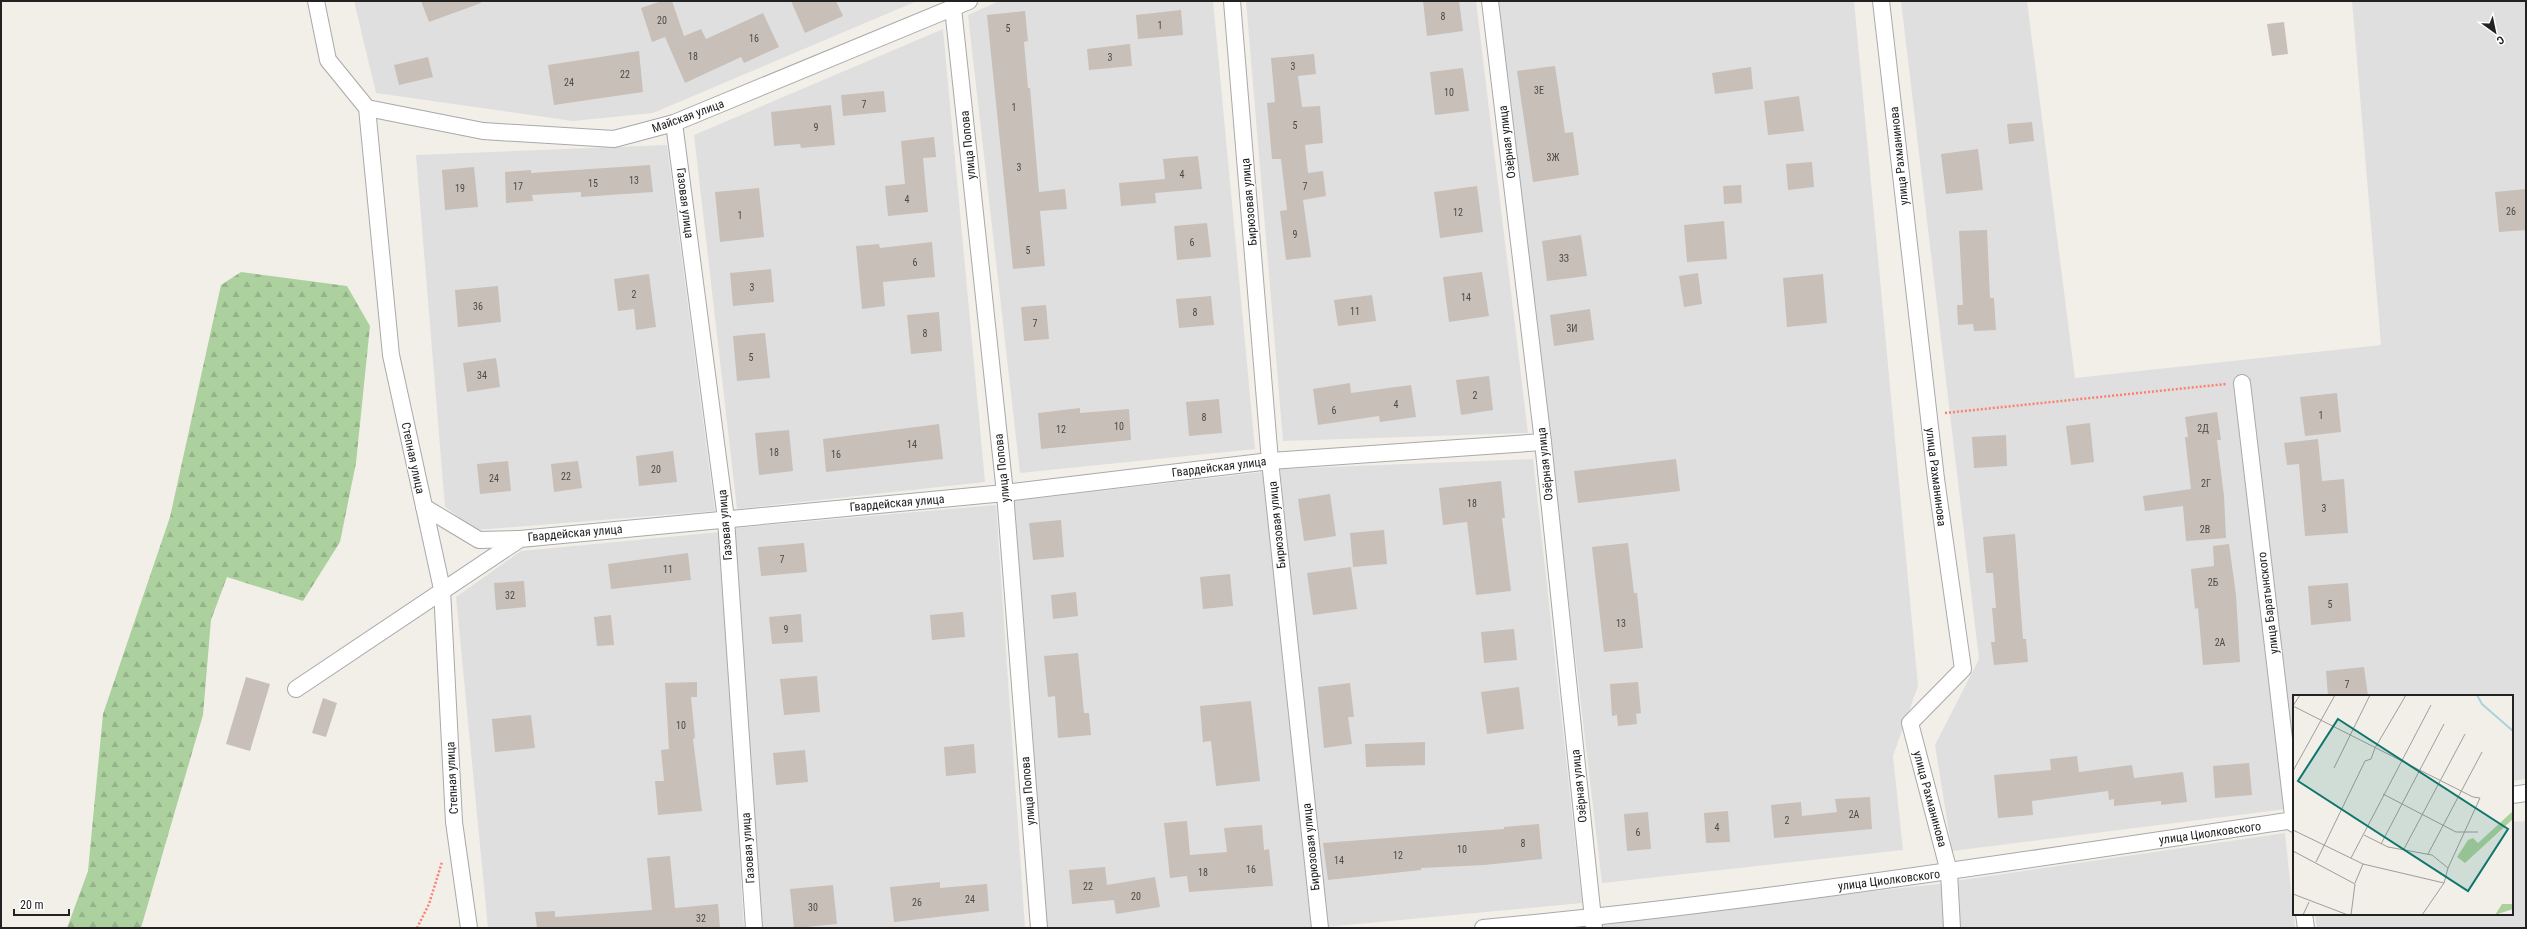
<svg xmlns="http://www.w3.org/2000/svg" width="2527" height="929" font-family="'Roboto Condensed',sans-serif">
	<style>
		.residential { fill: #e0dfdf }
		.forest { fill: url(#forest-firs) }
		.building { fill: #c7bfb8 }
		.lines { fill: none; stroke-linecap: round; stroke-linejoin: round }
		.street-casing { stroke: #a9a9a9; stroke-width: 18 }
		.path { stroke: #fa8072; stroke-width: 2.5; stroke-dasharray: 2 2; stroke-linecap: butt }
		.street { stroke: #fff; stroke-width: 16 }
		.labels { text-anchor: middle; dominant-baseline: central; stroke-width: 3; stroke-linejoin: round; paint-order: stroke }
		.number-label { font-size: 10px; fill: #4b4948 }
		.street-label { font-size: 12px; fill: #222; stroke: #fff }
		.inset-river { fill: none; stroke: #aad3df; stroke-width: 2 }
		.inset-road { fill: none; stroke: #9f9d99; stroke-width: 1 }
		.view { fill: #0f766e; fill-opacity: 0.15; stroke: #0f766e; stroke-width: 2 }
		.inset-edge { fill: none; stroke: #222; stroke-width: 2 }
	</style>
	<defs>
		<pattern id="forest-firs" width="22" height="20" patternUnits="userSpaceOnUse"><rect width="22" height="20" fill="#add19e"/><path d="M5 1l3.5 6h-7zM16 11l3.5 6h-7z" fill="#95b388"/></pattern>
	</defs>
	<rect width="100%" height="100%" fill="#f2efe9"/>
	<g class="residential">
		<polygon points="354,1 917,1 653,113 573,121 376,93"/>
		<polygon points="999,1 1213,1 1255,449 1020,473 968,15"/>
		<polygon points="1246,1 1476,1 1528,433 1283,441"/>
		<polygon points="1498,1 1854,1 1918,686 1893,756 1903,850 1602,883"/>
		<polygon points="1901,1 2027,1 2075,378 2381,345 2352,1 2526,1 2526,779 2512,781 2512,696 2294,696 2294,808 1952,851 1935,745 1979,659"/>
		<polygon points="943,29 985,482 737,509 694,135"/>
		<polygon points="667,145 715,511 476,530 445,507 416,155"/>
		<polygon points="1533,459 1582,903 1326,927 1280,469"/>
		<polygon points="1263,472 1311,928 1047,928 1014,501"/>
		<polygon points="996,505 1025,928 762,928 735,528"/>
		<polygon points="720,532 744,928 488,928 456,597 521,551"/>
		<polygon points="2526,821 2526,928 2317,928 2315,914 2512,914 2512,822"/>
		<polygon points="2285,833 2295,928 1958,928 1955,881"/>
		<polygon points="1947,883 1948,928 1597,928 1597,922"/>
	</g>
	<polygon class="forest" points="241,272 347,286 370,326 356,463 340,542 303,601 227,577 211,620 203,715 141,928 67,928 88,871 103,714 170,517 221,285"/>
	<g class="building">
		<polygon points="421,1 480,1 481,3 429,22"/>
		<polygon points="662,1 672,1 684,36 701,29 706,39 763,13 779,47 744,63 741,57 685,83 665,37 652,42 641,8"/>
		<polygon points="791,1 836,1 843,16 805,33"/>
		<polygon points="1423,1 1459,1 1463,31 1427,36"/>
		<polygon points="1181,10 1183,35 1138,39 1136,15"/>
		<polygon points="1025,11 1028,41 1024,42 1028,88 1030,88 1039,192 1065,189 1067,209 1040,211 1045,266 1013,269 987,15"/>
		<polygon points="2284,22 2288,54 2272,56 2267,24"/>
		<polygon points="1130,44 1132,66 1089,70 1087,49"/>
		<polygon points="639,51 643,92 554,105 548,65"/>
		<polygon points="1314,54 1316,74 1298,76 1302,107 1320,106 1323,143 1305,145 1308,173 1323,171 1326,196 1303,200 1311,257 1286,260 1280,211 1287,210 1281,159 1272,159 1267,103 1275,102 1271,58"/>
		<polygon points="428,57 433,77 399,85 394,65"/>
		<polygon points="1555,66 1565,133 1573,132 1579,175 1533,182 1517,71"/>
		<polygon points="1751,67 1753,89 1715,94 1712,73"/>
		<polygon points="1463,68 1469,111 1435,115 1430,72"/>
		<polygon points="884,91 886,112 843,116 841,95"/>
		<polygon points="1799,96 1804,131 1768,135 1764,101"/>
		<polygon points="831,105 835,145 801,148 800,144 774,146 771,112"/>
		<polygon points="2032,122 2034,141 2009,144 2007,124"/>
		<polygon points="934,137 936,157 923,158 928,212 888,216 885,186 905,184 901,141"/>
		<polygon points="1978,149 1983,190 1946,194 1941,154"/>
		<polygon points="1198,156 1202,189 1155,193 1156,203 1121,206 1119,183 1165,179 1163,159"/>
		<polygon points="1812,162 1814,187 1788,190 1786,164"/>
		<polygon points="650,165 653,192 581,197 581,192 532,195 533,201 506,203 505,172 531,170 531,173"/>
		<polygon points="474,167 478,207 445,210 442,170"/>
		<polygon points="1741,185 1742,203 1724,204 1723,186"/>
		<polygon points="1477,186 1483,232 1440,238 1434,192"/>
		<polygon points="759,188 764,237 720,242 715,192"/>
		<polygon points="2526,189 2526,230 2499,232 2495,192"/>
		<polygon points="1724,221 1727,259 1687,262 1684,225"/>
		<polygon points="1207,223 1211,257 1177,260 1174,226"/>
		<polygon points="1987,230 1990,298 1994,298 1996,330 1974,331 1973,324 1958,325 1957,305 1963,305 1959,231"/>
		<polygon points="1581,235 1587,276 1547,281 1542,241"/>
		<polygon points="932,242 935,277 883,282 885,306 862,309 856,246 879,244 880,248"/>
		<polygon points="771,269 774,302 733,306 730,273"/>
		<polygon points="1482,272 1489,316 1449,322 1443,277"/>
		<polygon points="1698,273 1702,304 1684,307 1679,276"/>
		<polygon points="649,274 656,327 636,330 634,309 618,311 614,279"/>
		<polygon points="1823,274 1827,323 1787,327 1783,278"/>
		<polygon points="498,286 501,322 458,327 455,290"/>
		<polygon points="1372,295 1376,321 1338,326 1334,300"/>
		<polygon points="1211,296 1214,325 1179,328 1176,299"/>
		<polygon points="1046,305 1049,339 1024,341 1021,307"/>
		<polygon points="1590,309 1594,340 1554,346 1550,315"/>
		<polygon points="939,312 942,351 911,354 907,315"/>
		<polygon points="765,333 770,378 737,381 733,336"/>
		<polygon points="496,358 500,387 467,392 463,363"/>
		<polygon points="1489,376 1493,410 1461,415 1456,380"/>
		<polygon points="1350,383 1351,393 1411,385 1416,417 1380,422 1379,416 1318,425 1313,389"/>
		<polygon points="2337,393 2341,432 2305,436 2300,397"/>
		<polygon points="1219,399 1222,433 1189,436 1186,402"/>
		<polygon points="1080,408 1080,413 1129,409 1131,440 1041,449 1038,413"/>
		<polygon points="2217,412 2221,440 2217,440 2224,496 2226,538 2186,541 2183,506 2145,511 2143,496 2191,489 2185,437 2188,437 2185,417"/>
		<polygon points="2090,423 2094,462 2071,465 2066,426"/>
		<polygon points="939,424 943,459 826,472 823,439"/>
		<polygon points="789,430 793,471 759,475 755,433"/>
		<polygon points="2006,435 2007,466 1974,468 1972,437"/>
		<polygon points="2318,439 2322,481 2344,479 2348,533 2305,536 2299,464 2287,465 2284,443"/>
		<polygon points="673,451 677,482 639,486 636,456"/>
		<polygon points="1676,459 1680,491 1578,503 1574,471"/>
		<polygon points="508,461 511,491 480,494 477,464"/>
		<polygon points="578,461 582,488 554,492 551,464"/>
		<polygon points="1501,481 1505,518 1502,518 1511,591 1476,595 1467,522 1443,525 1439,488"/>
		<polygon points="1330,494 1336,536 1304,541 1298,499"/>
		<polygon points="1061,520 1064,557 1033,560 1029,523"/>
		<polygon points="1384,530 1387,564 1353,567 1350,533"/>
		<polygon points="2015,534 2023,639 2026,639 2028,662 1994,665 1991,642 1995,642 1992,608 1996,608 1993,573 1986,573 1983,537"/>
		<polygon points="804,543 807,572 761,576 758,547"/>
		<polygon points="1628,543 1634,593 1637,593 1643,648 1604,652 1592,547"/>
		<polygon points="2229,544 2236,595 2240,662 2203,665 2198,608 2195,609 2191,569 2214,566 2213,546"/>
		<polygon points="688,553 691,580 611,589 608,564"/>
		<polygon points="1351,567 1357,609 1313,615 1307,573"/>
		<polygon points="1230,574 1233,606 1203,609 1200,577"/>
		<polygon points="524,581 526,607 496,610 494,583"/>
		<polygon points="2348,583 2351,621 2311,625 2308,586"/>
		<polygon points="1076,592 1078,616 1053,619 1051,595"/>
		<polygon points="963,612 965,637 932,640 930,615"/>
		<polygon points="801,614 803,642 772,644 769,617"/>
		<polygon points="611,615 614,645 597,646 594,617"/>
		<polygon points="1514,629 1517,660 1484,663 1481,632"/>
		<polygon points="1078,653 1084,713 1089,713 1091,735 1058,738 1055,696 1048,697 1044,656"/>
		<polygon points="2364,667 2368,696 2328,696 2326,671"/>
		<polygon points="817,676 820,712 784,715 780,679"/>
		<polygon points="246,677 270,684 250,751 226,744"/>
		<polygon points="697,682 697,697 691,697 695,738 693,739 702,811 658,815 655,781 664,781 661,750 669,749 665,683"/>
		<polygon points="1638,682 1641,713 1636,714 1637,724 1618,726 1617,715 1612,716 1610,684"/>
		<polygon points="1350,683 1354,717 1348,717 1352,744 1324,748 1318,687"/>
		<polygon points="1519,687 1524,729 1487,734 1481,692"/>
		<polygon points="323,698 337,703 326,737 312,733"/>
		<polygon points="1251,701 1260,781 1216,786 1211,741 1203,742 1200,706"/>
		<polygon points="531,715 535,748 495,752 492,719"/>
		<polygon points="1425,742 1425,765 1366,767 1365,744"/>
		<polygon points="974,744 976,773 946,776 944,747"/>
		<polygon points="805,750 808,782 776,785 773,753"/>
		<polygon points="2077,756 2079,772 2132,765 2134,778 2183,772 2187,802 2161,805 2161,801 2114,806 2114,799 2109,800 2108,791 2032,801 2033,815 1998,818 1994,775 2051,770 2050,759"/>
		<polygon points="2249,763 2252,795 2215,798 2213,766"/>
		<polygon points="1870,797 1872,829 1774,838 1771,805 1801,802 1802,816 1837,812 1835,799"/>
		<polygon points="1728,811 1730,842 1706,843 1704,813"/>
		<polygon points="1648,812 1651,849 1627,851 1624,814"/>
		<polygon points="1187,821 1190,855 1227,852 1224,828 1262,825 1264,850 1269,849 1273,886 1189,892 1187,876 1170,878 1164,823"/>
		<polygon points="1539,824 1542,859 1484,865 1421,868 1421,870 1328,880 1323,843 1504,829 1504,827"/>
		<polygon points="670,856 675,908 718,904 720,928 537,928 535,912 555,911 555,917 652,910 647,858"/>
		<polygon points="1105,867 1107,885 1155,877 1160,907 1116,914 1114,900 1072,904 1069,870"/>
		<polygon points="940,882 940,888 987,884 989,911 894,922 890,887"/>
		<polygon points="833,885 837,924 794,928 790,889"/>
	</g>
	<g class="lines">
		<g class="street-casing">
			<g id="street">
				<polyline points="316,1 328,60 367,108 391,355 442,589 454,822 469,928"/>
				<polyline points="1232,1 1270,461 1320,928"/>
				<polyline points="1490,1 1543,442 1594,928"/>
				<polyline points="1881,1 1936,479 1963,669 1910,723 1949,872 1952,928"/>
				<polyline points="953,8 1005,493 1039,928"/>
				<polyline points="367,108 483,131 614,139 674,123 969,1"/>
				<polyline points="674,123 726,519 754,928"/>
				<polyline points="2242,383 2294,824"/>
				<polyline points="424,507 479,540 518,539"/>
				<polyline points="296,689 520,539 1005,493 1270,461 1543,442"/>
				<polyline points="2512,795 2526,793"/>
				<polyline points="2304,914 2306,928"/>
				<path d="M 1483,928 C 1754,903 2024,860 2294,820"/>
			</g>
		</g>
		<g class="path">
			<polyline points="1945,413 2226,384"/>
			<polyline points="417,928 429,904 442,862"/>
		</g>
		<use href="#street" class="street"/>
	</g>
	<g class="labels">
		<g class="number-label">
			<text x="1443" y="16">8</text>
			<text x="662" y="20">20</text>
			<text x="1160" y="25">1</text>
			<text x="1008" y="28">5</text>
			<text x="754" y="38">16</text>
			<text x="693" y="56">18</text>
			<text x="1110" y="57">3</text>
			<text x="1293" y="66">3</text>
			<text x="625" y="74">22</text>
			<text x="569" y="82">24</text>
			<text x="1539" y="90">3Е</text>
			<text x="1449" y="92">10</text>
			<text x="864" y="104">7</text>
			<text x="1014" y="107">1</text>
			<text x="1295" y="125">5</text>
			<text x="816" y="127">9</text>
			<text x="1553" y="157">3Ж</text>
			<text x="1019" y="167">3</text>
			<text x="1182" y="174">4</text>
			<text x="634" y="180">13</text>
			<text x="593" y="183">15</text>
			<text x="518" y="186">17</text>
			<text x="1305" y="186">7</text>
			<text x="460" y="188">19</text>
			<text x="907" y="199">4</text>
			<text x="2511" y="211">26</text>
			<text x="1458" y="212">12</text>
			<text x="740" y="215">1</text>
			<text x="1295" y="234">9</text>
			<text x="1192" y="242">6</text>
			<text x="1028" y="250">5</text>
			<text x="1564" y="258">3З</text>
			<text x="915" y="262">6</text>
			<text x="752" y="287">3</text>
			<text x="634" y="294">2</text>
			<text x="1466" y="297">14</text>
			<text x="478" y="306">36</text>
			<text x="1355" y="311">11</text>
			<text x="1195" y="312">8</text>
			<text x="1035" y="323">7</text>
			<text x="1572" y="328">3И</text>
			<text x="925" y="333">8</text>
			<text x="751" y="357">5</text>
			<text x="482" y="375">34</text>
			<text x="1475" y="395">2</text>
			<text x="1396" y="404">4</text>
			<text x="1334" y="410">6</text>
			<text x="2321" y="415">1</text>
			<text x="1204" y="417">8</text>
			<text x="1119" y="426">10</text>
			<text x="2203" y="428">2Д</text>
			<text x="1061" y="429">12</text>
			<text x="912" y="444">14</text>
			<text x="774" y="452">18</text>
			<text x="836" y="454">16</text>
			<text x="656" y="469">20</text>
			<text x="566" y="476">22</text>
			<text x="494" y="478">24</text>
			<text x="2206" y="483">2Г</text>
			<text x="1472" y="503">18</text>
			<text x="2324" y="508">3</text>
			<text x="2205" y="529">2В</text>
			<text x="782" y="559">7</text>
			<text x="668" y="569">11</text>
			<text x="2213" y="582">2Б</text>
			<text x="510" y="595">32</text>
			<text x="2330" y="604">5</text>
			<text x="1621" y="623">13</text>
			<text x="786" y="629">9</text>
			<text x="2220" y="642">2А</text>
			<text x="2347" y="684">7</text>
			<text x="681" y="725">10</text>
			<text x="1854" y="814">2А</text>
			<text x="1787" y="820">2</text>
			<text x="1717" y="827">4</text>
			<text x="1638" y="832">6</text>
			<text x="1523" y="843">8</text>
			<text x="1462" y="849">10</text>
			<text x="1398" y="855">12</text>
			<text x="1339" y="860">14</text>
			<text x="1251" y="869">16</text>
			<text x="1203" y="872">18</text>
			<text x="1088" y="886">22</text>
			<text x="1136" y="896">20</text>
			<text x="970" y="899">24</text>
			<text x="917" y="902">26</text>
			<text x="813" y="907">30</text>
			<text x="701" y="918">32</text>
		</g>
		<g class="street-label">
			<text transform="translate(688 116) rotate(-20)">Майская улица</text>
			<text transform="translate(1507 142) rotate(-97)">Озёрная улица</text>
			<text transform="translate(968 145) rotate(-96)">улица Попова</text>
			<text transform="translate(1899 156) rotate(-96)">улица Рахманинова</text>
			<text transform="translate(1249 202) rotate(-95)">Бирюзовая улица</text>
			<text transform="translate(685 203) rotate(83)">Газовая улица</text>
			<text transform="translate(413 458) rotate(78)">Степная улица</text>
			<text transform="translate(1545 464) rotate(-96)">Озёрная улица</text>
			<text transform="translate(1219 467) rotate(-7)">Гвардейская улица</text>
			<text transform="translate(1002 468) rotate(-96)">улица Попова</text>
			<text transform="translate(1936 477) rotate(83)">улица Рахманинова</text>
			<text transform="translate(897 503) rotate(-5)">Гвардейская улица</text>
			<text transform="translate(725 525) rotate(-95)">Газовая улица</text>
			<text transform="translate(1277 525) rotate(-96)">Бирюзовая улица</text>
			<text transform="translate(575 533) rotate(-5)">Гвардейская улица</text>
			<text transform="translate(2268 603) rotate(-97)">улица Баратынского</text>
			<text transform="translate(452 778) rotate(-93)">Степная улица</text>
			<text transform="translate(1579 786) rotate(-96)">Озёрная улица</text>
			<text transform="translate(1028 791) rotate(-95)">улица Попова</text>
			<text transform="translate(1930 799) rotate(75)">улица Рахманинова</text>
			<text transform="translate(2210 833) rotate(-8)">улица Циолковского</text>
			<text transform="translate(1311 847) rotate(-96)">Бирюзовая улица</text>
			<text transform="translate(748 848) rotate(-94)">Газовая улица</text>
			<text transform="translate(1889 880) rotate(-7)">улица Циолковского</text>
		</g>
	</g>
	<g transform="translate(2293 695)">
		<rect width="220" height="220" fill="#f2efe9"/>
		<path d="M 220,116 L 220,124 L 172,168 L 164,162 L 175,145 L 180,143 L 185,148 ZM 209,209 L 220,209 L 220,214 L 202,220 Z" fill="#add19e"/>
		<path class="inset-river" d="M 184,0 L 189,9 L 220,36"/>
		<path class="inset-road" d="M 0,11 L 180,102 L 187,103 L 155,173 L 151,188 L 129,220M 0,11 L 7,0M 41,73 L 77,0M 0,76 L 42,0M 90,99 L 163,137 L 185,137M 0,135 L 70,169 L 151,188M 71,140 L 95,152 L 139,160 L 155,173M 88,149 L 151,29M 111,154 L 172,39M 0,156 L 62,189 L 58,220M 135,159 L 189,57M 58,163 L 138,10M 23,167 L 72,66 L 78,64 L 82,53 L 113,0M 62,188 L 70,169M 0,199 L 55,220M 10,220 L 16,207"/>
		<path class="view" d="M 45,24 L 215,134 L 175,196 L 5,86 Z"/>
		<rect width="220" height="220" class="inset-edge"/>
	</g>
	<rect width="2527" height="929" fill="none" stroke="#222222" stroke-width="4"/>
	<g transform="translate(2495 32) rotate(147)" stroke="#ffffff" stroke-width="3" paint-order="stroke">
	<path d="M0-3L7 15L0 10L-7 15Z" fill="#222222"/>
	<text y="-6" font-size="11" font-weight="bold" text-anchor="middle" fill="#222222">С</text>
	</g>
	<path d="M14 909v6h55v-6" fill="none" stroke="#222222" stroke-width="2"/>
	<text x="20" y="909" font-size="12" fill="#222222" stroke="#ffffff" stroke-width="3" paint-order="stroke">20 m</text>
</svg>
